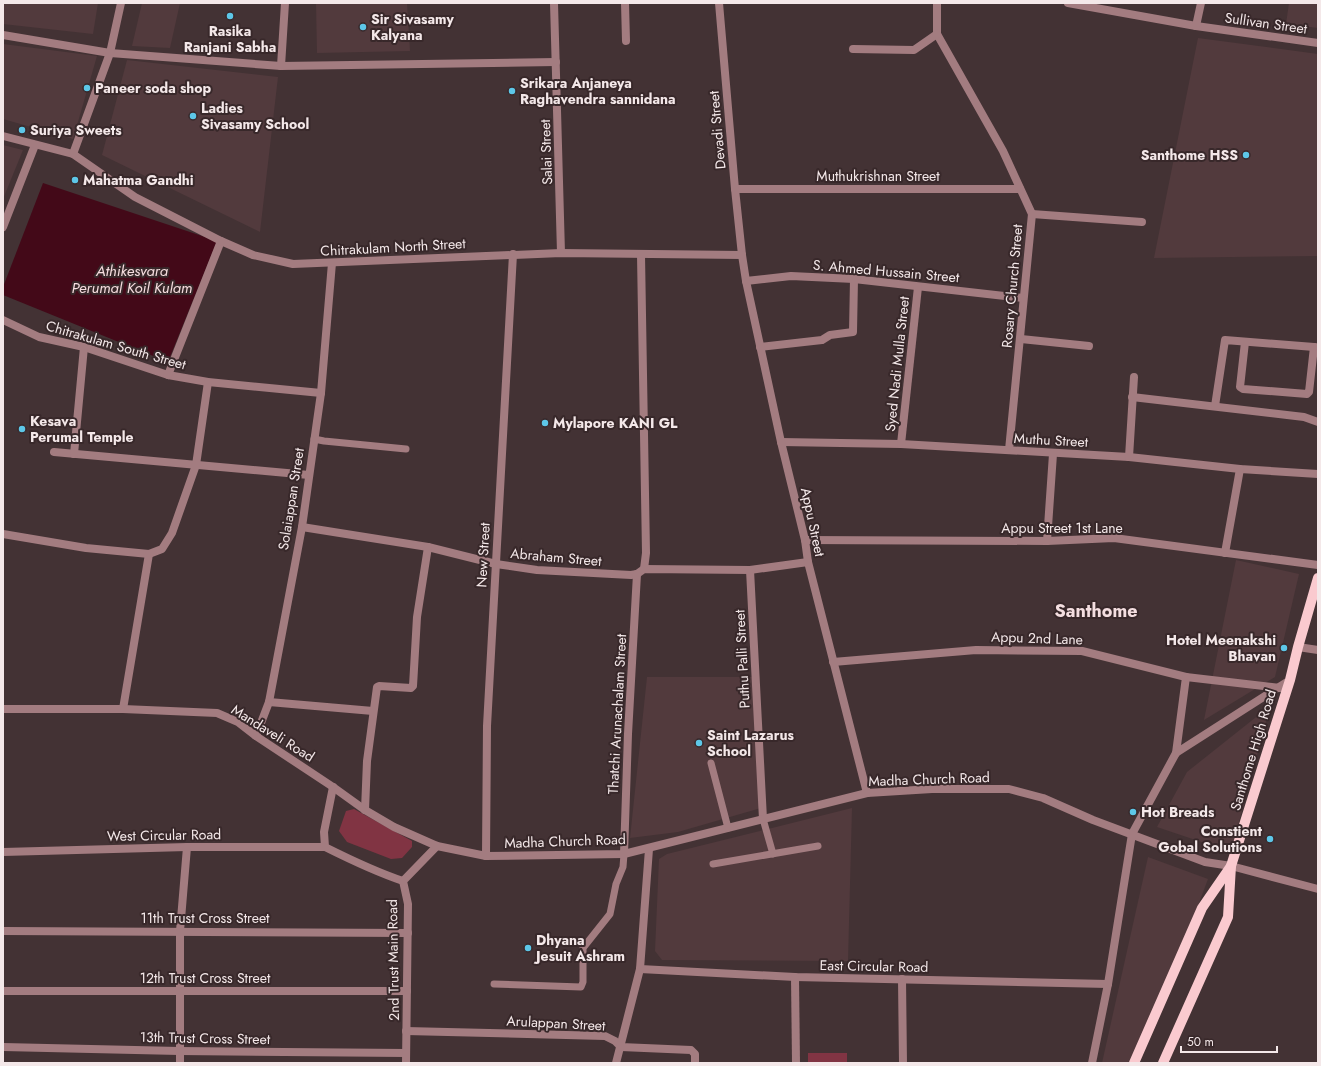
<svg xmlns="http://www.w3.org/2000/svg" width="1321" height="1066" font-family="Jost,sans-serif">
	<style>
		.built { fill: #523a3d }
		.green { fill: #813443 }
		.water { fill: #430918 }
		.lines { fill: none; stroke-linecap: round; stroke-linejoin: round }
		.service { stroke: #a37c80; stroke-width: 7 }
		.pedestrian { stroke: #a37c80; stroke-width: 8 }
		.minor { stroke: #a37c80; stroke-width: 8 }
		.tertiary { stroke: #a37c80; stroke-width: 8 }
		.primary { stroke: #facacf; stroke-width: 10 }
		.poi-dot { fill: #5dc7e8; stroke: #38282a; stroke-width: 1.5 }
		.labels { text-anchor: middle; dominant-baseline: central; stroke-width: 4; stroke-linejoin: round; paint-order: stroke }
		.poi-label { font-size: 14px; font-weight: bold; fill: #f4e8e9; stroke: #38282a; text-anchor: start }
		.street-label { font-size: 14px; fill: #f4e8e9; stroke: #38282a }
		.water-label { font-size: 15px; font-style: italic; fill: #f6dddf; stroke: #38282a }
		.district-label { font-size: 18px; font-weight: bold; fill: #f4dee0; stroke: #38282a }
	</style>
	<rect width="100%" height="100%" fill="#433234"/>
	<g class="built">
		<polygon points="3,3 98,3 93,34 3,24"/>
		<polygon points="142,3 180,3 170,48 132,46"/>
		<polygon points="316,3 407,3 410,51 317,53"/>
		<polygon points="1289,3 1318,3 1318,28 1286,24"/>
		<polygon points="1198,38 1318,54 1318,256 1154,258"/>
		<polygon points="3,44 97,56 73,139 3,119"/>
		<polygon points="127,60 278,77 260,232 102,155"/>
		<polygon points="3,145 23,150 3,199"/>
		<polygon points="1236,560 1299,574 1275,677 1204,720"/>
		<polygon points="647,677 755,677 761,808 678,832 630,838"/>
		<polygon points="1270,706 1231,852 1157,827 1187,772"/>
		<polygon points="852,808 848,961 662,960 655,951 659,859 667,854"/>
		<polygon points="1148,857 1208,879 1139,1063 1102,1063"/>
	</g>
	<g class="green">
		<polygon points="354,809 412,841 412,847 402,858 391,859 347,842 339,831 346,811"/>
		<rect x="808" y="1053" width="39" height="10"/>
	</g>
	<polygon class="water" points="43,183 217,241 168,362 3,295 3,287"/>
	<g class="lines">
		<g class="service">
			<polyline points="314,439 324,441 406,449"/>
			<polyline points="711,763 728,828"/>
			<polyline points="763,819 773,854"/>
			<polyline points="713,864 818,846"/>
			<polyline points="494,984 581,987 583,982 583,948 610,914 616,884 623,867 624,854"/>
		</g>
		<polyline class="pedestrian" points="760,347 822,340 830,335 853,332 854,279"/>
		<g class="minor">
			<polyline points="554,3 561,253"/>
			<polyline points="625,3 626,41"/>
			<polyline points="937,3 937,34 1003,151 1032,214 1009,450"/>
			<polyline points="1068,3 1196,26 1318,43"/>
			<polyline points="1196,26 1201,3"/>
			<polyline points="3,35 110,53 281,66 556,62"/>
			<polyline points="853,49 914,50 937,34"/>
			<polyline points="281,66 285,3"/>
			<polyline points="735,189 1020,189"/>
			<polyline points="1032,214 1142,222"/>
			<polyline points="3,227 35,145"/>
			<polyline points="641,255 646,553 644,569"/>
			<polyline points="746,281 791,276 854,279 1023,298"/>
			<polyline points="3,320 39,337 84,347 168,375 208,382 321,393"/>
			<polyline points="1021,339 1089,346"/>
			<polyline points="1245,342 1240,387 1243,389 1307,394 1309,392 1314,347 1318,348"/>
			<polyline points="168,375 221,241"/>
			<polyline points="1132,397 1304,417 1318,422"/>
			<polyline points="1215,406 1225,340 1314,347"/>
			<polyline points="781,442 901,444 1129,457 1240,469 1318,474"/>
			<polyline points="901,444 918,287"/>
			<polyline points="54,452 309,475"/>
			<polyline points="74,454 84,347"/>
			<polyline points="1129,457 1134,377"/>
			<polyline points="302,527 428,547 496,564 537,570 631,575 637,574 644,569 750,570 808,562"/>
			<polyline points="3,534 86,548 149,554"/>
			<polyline points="805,540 1047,541 1114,538 1318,565"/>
			<polyline points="1047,541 1053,454"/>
			<polyline points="1225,553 1240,469"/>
			<polyline points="750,570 763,819"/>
			<polyline points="1298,647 1318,650"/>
			<polyline points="833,662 976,650 1082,651 1186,677 1176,753"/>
			<polyline points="1186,677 1280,688"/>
			<polyline points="269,702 373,711"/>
			<polyline points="123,709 149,554 162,549 172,533 196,465 208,382"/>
			<polyline points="256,736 269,702 302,527 321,393 332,263"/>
			<path d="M 333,787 L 324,832 L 325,847 C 351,860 376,872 403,881"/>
			<polyline points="365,810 367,761 377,687 379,686 411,688 413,686 417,617 428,547"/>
			<polyline points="3,852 187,847 325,847"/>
			<polyline points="624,854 628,734 637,574"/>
			<polyline points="486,856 487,726 513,254"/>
			<polyline points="1231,866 1318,889"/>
			<polyline points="3,931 408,933"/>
			<polyline points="640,969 795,977 1108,984"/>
			<polyline points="795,977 796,1063"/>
			<polyline points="902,979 903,1063"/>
			<polyline points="3,991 407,991"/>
			<polyline points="406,1031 605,1036 615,1041 621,1047 691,1050 695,1054 695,1063"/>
			<polyline points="3,1047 179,1051 406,1053"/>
			<polyline points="180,1063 180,931 187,847"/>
			<polyline points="406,1063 408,904 403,881 437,846"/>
			<polyline points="616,1063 640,969 649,849"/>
			<polyline points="1092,1063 1108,984 1132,834 1176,753 1290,680"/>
		</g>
		<g class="tertiary">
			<polyline points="719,3 735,189 742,255 746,281 781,442 805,540 808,562 867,793"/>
			<polyline points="3,136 73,154 135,197 221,241 253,255 293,264 561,253 742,255"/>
			<polyline points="73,154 110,53 121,3"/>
			<polyline points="3,709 123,709 217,713 238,722 256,736 333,787 365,810 394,827 437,846 486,856 624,854 867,793 932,789 1009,789 1043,798 1093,820 1205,862 1231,866"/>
		</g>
		<g class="primary">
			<polyline points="1134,1063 1202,908 1231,866"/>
			<polyline points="1163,1063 1228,917 1231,866 1290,680 1298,647 1318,578"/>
		</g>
	</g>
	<g class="poi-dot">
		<circle cx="230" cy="16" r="4"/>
		<circle cx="363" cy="27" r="4"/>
		<circle cx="87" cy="88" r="4"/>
		<circle cx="512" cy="91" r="4"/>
		<circle cx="193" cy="116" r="4"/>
		<circle cx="22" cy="130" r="4"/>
		<circle cx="1246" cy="155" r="4"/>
		<circle cx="75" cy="180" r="4"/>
		<circle cx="545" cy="423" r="4"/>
		<circle cx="22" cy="429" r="4"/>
		<circle cx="1284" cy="648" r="4"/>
		<circle cx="699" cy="743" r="4"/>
		<circle cx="1133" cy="812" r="4"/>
		<circle cx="1270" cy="839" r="4"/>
		<circle cx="528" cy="948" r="4"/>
	</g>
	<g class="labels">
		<g class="poi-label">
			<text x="371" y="19">Sir Sivasamy<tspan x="371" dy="16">Kalyana</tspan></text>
			<text x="230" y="31" text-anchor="middle">Rasika<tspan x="230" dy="16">Ranjani Sabha</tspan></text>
			<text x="520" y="83">Srikara Anjaneya<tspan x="520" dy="16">Raghavendra sannidana</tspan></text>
			<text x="95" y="88">Paneer soda shop</text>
			<text x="201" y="108">Ladies<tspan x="201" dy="16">Sivasamy School</tspan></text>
			<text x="30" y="130">Suriya Sweets</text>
			<text x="1238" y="155" text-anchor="end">Santhome HSS</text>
			<text x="83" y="180">Mahatma Gandhi</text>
			<text x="30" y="421">Kesava<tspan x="30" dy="16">Perumal Temple</tspan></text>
			<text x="553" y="423">Mylapore KANI GL</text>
			<text x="1276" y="640" text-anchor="end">Hotel Meenakshi<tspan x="1276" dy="16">Bhavan</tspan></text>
			<text x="707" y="735">Saint Lazarus<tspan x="707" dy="16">School</tspan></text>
			<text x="1141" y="812">Hot Breads</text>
			<text x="1262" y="831" text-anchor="end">Constient<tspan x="1262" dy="16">Gobal Solutions</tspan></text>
			<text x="536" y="940">Dhyana<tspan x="536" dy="16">Jesuit Ashram</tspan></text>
		</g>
		<g class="street-label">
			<text transform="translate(1266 23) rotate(8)">Sullivan Street</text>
			<text transform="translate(717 130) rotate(-95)">Devadi Street</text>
			<text transform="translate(546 152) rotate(-92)">Salai Street</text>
			<text x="878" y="176">Muthukrishnan Street</text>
			<text transform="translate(393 247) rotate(-3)">Chitrakulam North Street</text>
			<text transform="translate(886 271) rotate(5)">S. Ahmed Hussain Street</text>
			<text transform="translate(1012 286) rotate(-85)">Rosary Church Street</text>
			<text transform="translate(116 345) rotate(16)">Chitrakulam South Street</text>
			<text transform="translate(897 364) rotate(-84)">Syed Nadi Mulla Street</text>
			<text transform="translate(1051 440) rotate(3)">Muthu Street</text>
			<text transform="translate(291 499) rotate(-81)">Solaiappan Street</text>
			<text transform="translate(813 522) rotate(78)">Appu Street</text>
			<text x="1062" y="528">Appu Street 1st Lane</text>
			<text transform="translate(483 555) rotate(-87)">New Street</text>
			<text transform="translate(556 557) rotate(5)">Abraham Street</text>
			<text transform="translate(1037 638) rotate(2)">Appu 2nd Lane</text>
			<text transform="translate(742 659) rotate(-93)">Puthu Palli Street</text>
			<text transform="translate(617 714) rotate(-87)">Thatchi Arunachalam Street</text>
			<text transform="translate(273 733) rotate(32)">Mandaveli Road</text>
			<text transform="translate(1253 750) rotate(-73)">Santhome High Road</text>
			<text transform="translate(929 779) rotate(-2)">Madha Church Road</text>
			<text transform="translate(164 835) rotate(-1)">West Circular Road</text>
			<text transform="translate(565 841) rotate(-2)">Madha Church Road</text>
			<text x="205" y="918">11th Trust Cross Street</text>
			<text transform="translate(393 960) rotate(-91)">2nd Trust Main Road</text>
			<text transform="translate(874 966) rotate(1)">East Circular Road</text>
			<text x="205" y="978">12th Trust Cross Street</text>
			<text transform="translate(556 1023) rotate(3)">Arulappan Street</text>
			<text transform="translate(205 1038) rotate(1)">13th Trust Cross Street</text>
		</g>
		<g class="water-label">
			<text x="132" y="271">Athikesvara<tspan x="132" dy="17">Perumal Koil Kulam</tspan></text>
		</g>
		<g class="district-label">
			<text x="1096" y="611">Santhome</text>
		</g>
	</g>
	<rect width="1321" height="1066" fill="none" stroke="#f4e8e9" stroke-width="8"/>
	<path d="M1181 1046v6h96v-6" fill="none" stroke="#f4e8e9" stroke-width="2"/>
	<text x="1187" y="1046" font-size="12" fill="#f4e8e9" stroke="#38282a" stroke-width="3" paint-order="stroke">50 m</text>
</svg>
